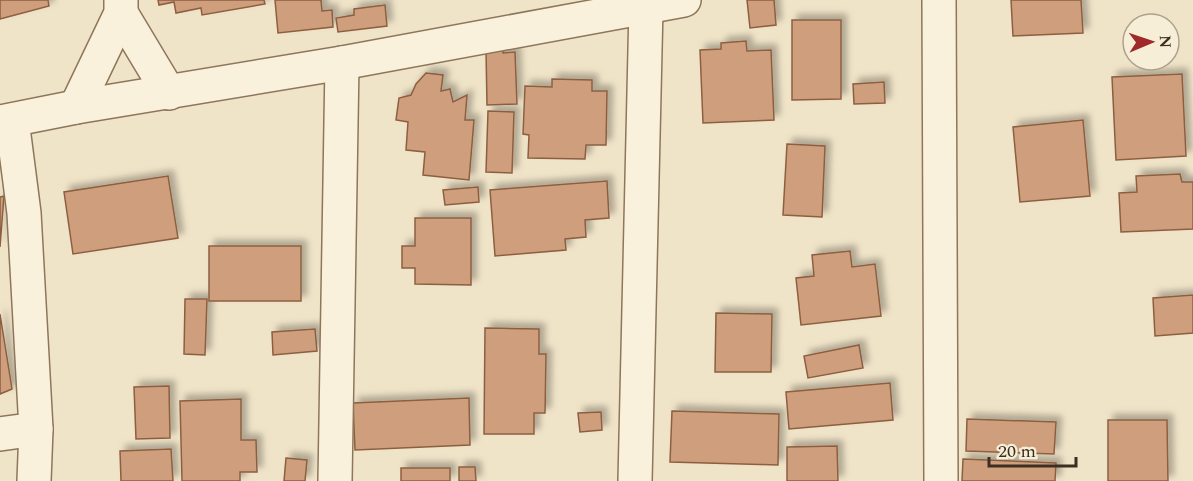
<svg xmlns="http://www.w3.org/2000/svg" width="1193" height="481" font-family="Spectral,serif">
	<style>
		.building { fill: #cf9f7d; stroke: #8d5f41; stroke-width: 1.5; filter: url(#shadow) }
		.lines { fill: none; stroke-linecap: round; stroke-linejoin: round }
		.minor-casing { stroke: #8d765c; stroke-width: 36 }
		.minor { stroke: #faf1dc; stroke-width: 33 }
	</style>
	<defs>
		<filter id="shadow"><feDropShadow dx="5.5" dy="-5.5" stdDeviation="3" flood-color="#0004"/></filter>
	</defs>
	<rect width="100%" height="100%" fill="#f0e4c8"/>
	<g class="building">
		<polygon points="0,0 48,0 49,6 0,19"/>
		<polygon points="158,0 264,0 265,4 202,15 201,8 176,13 174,2 159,5"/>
		<polygon points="275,0 321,0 322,11 332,10 333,27 278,33"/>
		<polygon points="747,0 774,0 776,25 750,28"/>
		<polygon points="1011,0 1081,0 1083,33 1013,36"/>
		<polygon points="385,5 387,26 338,32 336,18 354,15 354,9"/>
		<polygon points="792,20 841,20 841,99 792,100"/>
		<polygon points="746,41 747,51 771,50 774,120 703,123 700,50 721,49 721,43"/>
		<polygon points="503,50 503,53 515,52 517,104 487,105 486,51"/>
		<polygon points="426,73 443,75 441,91 450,89 453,102 467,95 465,120 474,120 469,180 423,175 425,152 406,150 408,122 396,120 399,98 411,95 416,84"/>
		<polygon points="1182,74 1186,156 1116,160 1112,77"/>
		<polygon points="552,79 592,80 592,91 607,91 606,145 586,145 585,159 528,158 529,135 523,134 525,86 552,87"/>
		<polygon points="884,82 885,103 854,104 853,84"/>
		<polygon points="488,111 514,112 512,173 486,172"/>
		<polygon points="1083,120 1090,196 1020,202 1013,127"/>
		<polygon points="787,144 825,146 822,217 783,215"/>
		<polygon points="1180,174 1182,182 1193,182 1193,229 1121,232 1119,193 1137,192 1136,176"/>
		<polygon points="168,176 178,238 73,254 64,192"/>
		<polygon points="607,181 609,218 585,220 586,237 565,239 566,250 495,256 490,190"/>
		<polygon points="478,187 479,202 445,205 443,190"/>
		<polygon points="4,196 0,247 0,197"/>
		<polygon points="415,218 471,218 471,285 415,284 415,268 402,268 402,246 415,246"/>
		<rect x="209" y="246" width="92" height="55"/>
		<polygon points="850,251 852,267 875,264 881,316 801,325 796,278 814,276 812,255"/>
		<polygon points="1193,295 1193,333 1155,336 1153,298"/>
		<polygon points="185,299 207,299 205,355 184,354"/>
		<polygon points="716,313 772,314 771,372 715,372"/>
		<polygon points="0,314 12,389 0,394"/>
		<polygon points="485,328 539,329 539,354 546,354 545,413 534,413 534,434 484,434"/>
		<polygon points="315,329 317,351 273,355 272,332"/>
		<polygon points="859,345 863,368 808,378 804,356"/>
		<polygon points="890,383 893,420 789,429 786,392"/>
		<polygon points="169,386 170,438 136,439 134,387"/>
		<polygon points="469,398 470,445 355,450 353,403"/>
		<polygon points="241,399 241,440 256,440 257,472 240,472 240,481 182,481 180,401"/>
		<polygon points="672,411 779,414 778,465 670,462"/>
		<polygon points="601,412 602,430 580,432 578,413"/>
		<polygon points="967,419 1056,422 1054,454 966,451"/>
		<polygon points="1108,420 1167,420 1168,481 1108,481"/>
		<polygon points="837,446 838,481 787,481 787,447"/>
		<polygon points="171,449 173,481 121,481 120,451"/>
		<polygon points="286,458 307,460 305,481 284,481"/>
		<polygon points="963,459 1056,463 1055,481 962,481"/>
		<polygon points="459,467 475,467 476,481 459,481"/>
		<rect x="401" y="468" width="49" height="13"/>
	</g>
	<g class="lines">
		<g class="minor-casing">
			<g id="minor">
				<polyline points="939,0 941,481"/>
				<polyline points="121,13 169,93"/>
				<polyline points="76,107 121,13 121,0"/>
				<polyline points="0,122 76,107 342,63 684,0"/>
				<polyline points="0,434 36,429 24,213 12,120"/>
				<polyline points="34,481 36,429"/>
				<polyline points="335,481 342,63"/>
				<polyline points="635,481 646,7"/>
			</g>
		</g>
		<use href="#minor" class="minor"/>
	</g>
	<g transform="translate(1151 42) rotate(88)"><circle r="28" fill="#f7eed8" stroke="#ada18e" stroke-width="1.5"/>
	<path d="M0-4.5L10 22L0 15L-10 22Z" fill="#9e2a2b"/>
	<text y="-9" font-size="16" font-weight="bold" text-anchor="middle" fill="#3d2e20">N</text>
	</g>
	<path d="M989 457v9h87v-9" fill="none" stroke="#3d2e20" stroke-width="3"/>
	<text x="998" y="457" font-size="18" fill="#3d2e20" stroke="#f7eed8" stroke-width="4.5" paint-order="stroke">20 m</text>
</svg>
